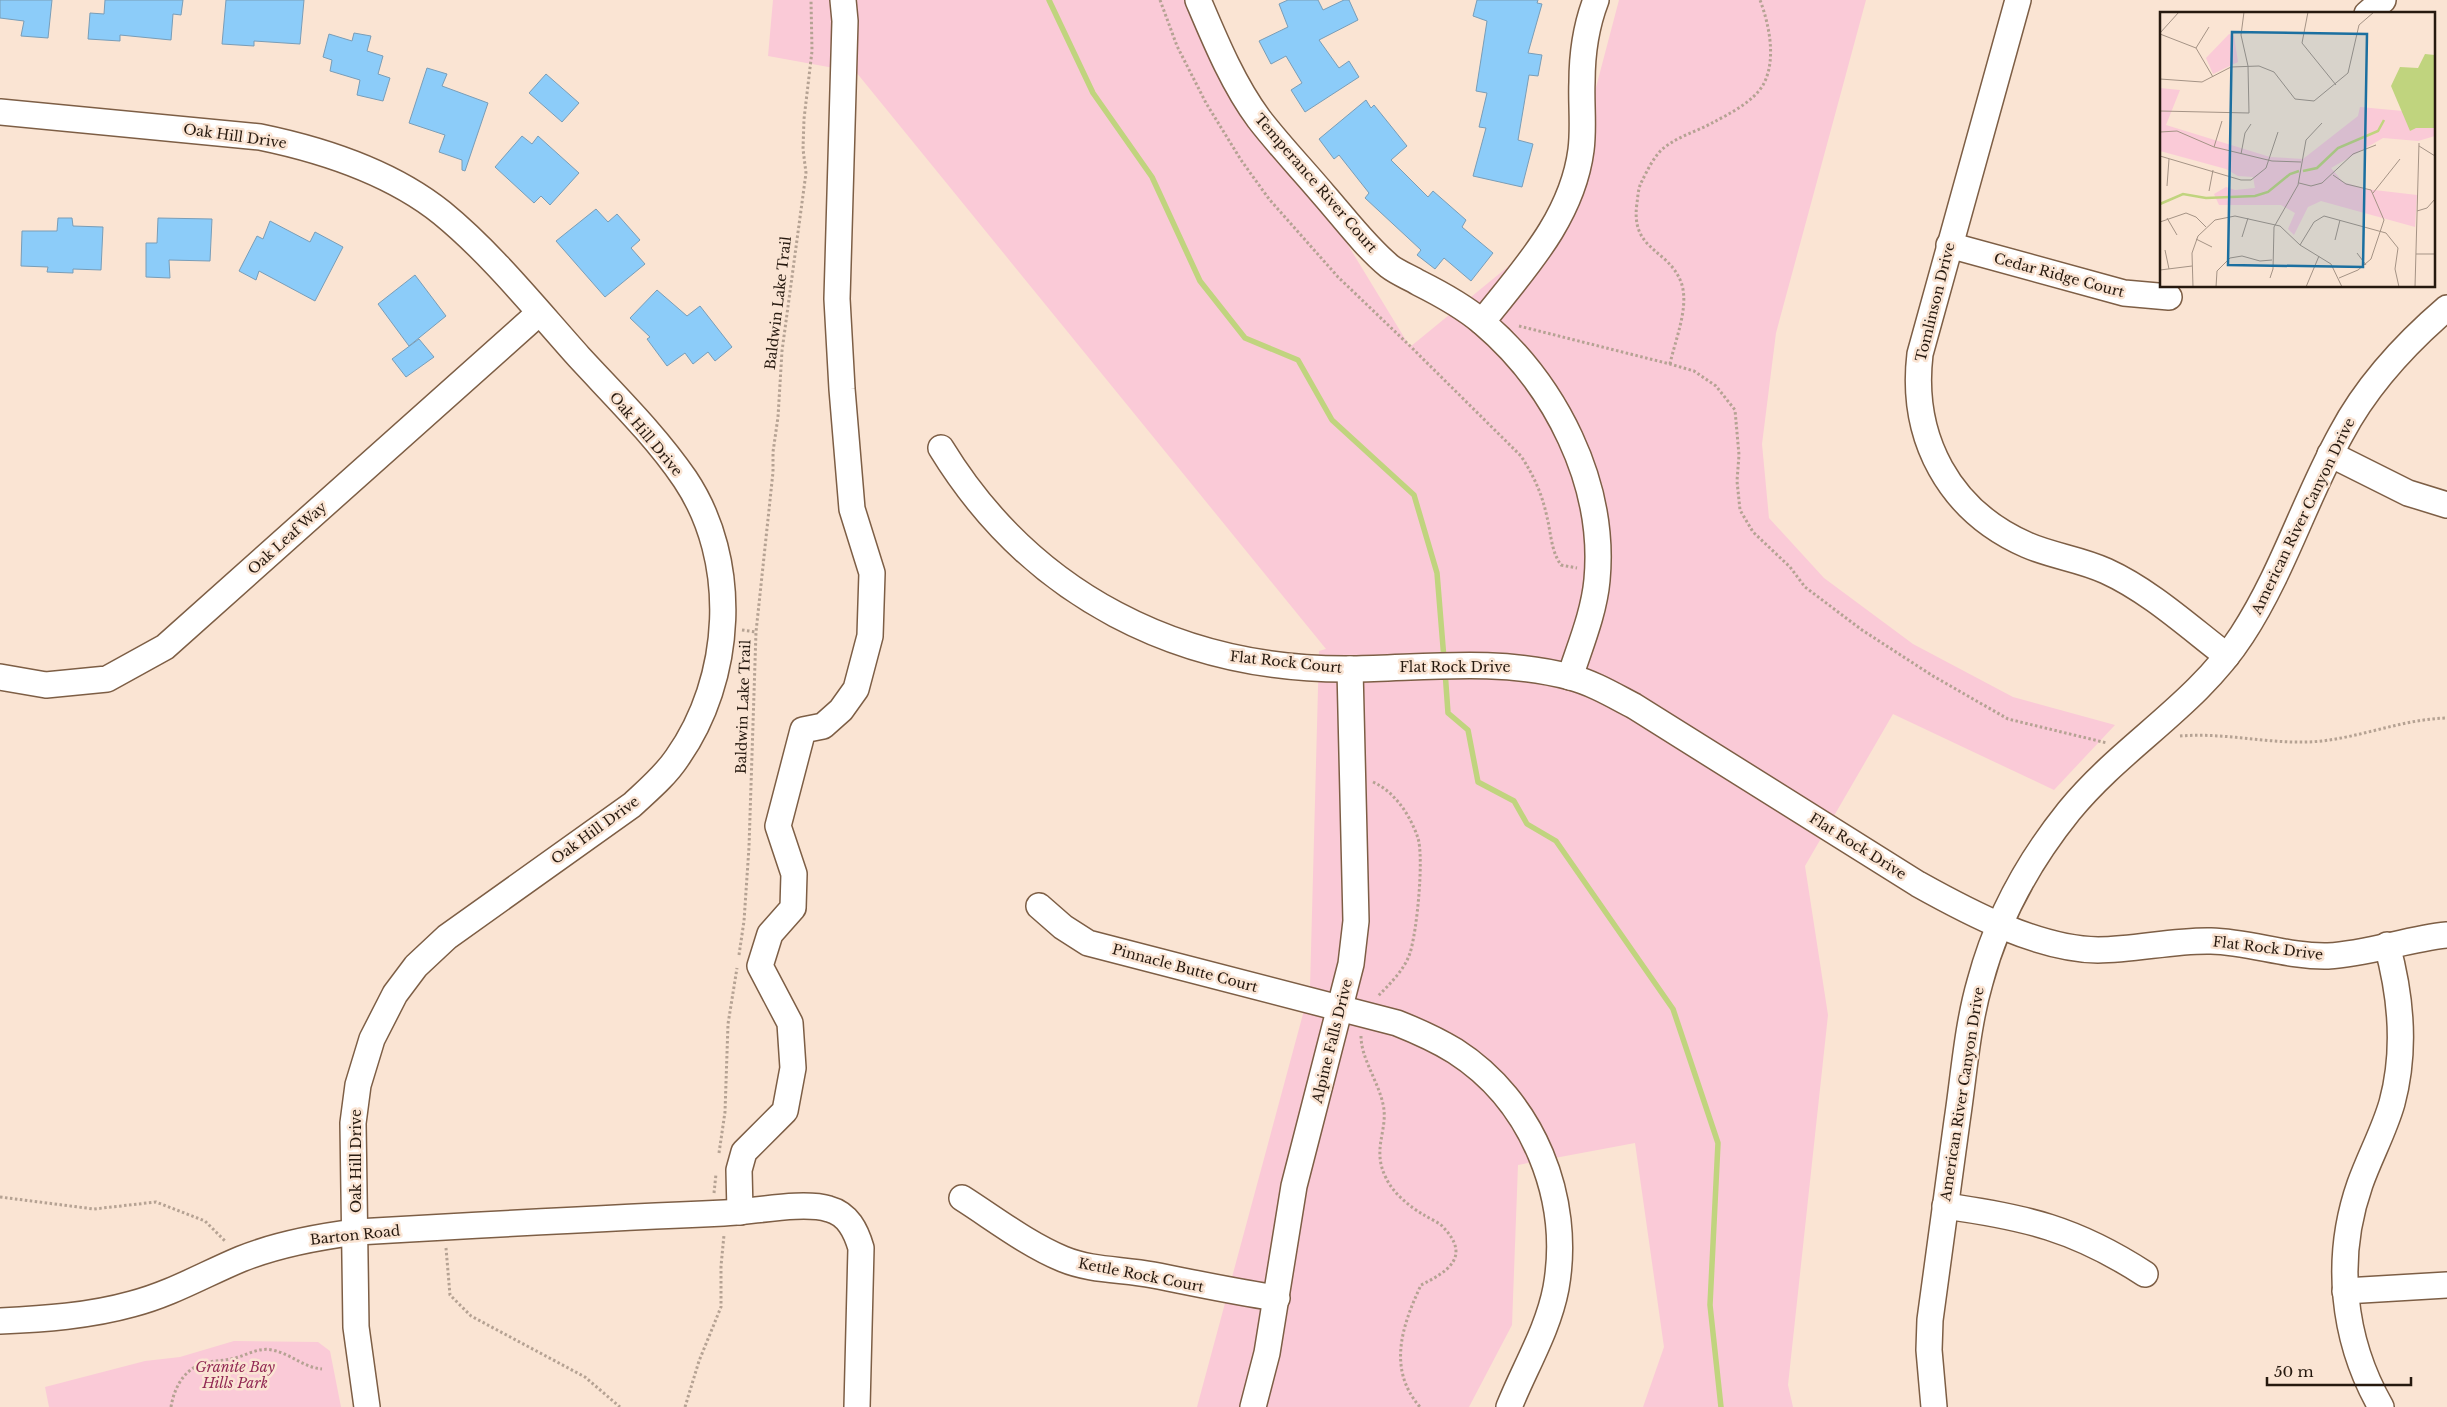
<svg xmlns="http://www.w3.org/2000/svg" width="2447" height="1407" font-family="'Libre Baskerville',serif">
	<style>
		.green { fill: #facad7 }
		.lines { fill: none; stroke-linecap: round; stroke-linejoin: round }
		.stream { stroke: #c0d47e; stroke-width: 5.5 }
		.building { fill: #8cccf9; stroke: #799db7 }
		.minor-casing { stroke: #7d5e45; stroke-width: 28 }
		.path { stroke: #b5a293; stroke-width: 3; stroke-dasharray: 2.5 2.5; stroke-linecap: butt }
		.minor { stroke: #fff; stroke-width: 25 }
		.labels { text-anchor: middle; dominant-baseline: central; stroke-width: 5; stroke-linejoin: round; paint-order: stroke }
		.street-label { font-size: 14px; fill: #26190f; stroke: #fae4d3 }
		.park-label { font-size: 14px; font-style: italic; fill: #922a54; stroke: #fae4d3 }
		.inset-river { fill: none; stroke: #c0d47e; stroke-width: 2.5 }
		.inset-road { fill: none; stroke: #a59385; stroke-width: 1 }
		.view { fill: #1b6fa0; fill-opacity: 0.15; stroke: #1b6fa0; stroke-width: 2.5 }
		.inset-edge { fill: none; stroke: #26190f; stroke-width: 2.5 }
	</style>
	<rect width="100%" height="100%" fill="#fae4d3"/>
	<g class="green">
		<polygon points="773,0 1199,0 1410,347 1560,224 1619,0 1866,0 1776,333 1762,444 1769,518 1824,578 1913,644 2013,697 2115,725 2054,790 1893,714 1805,866 1828,1015 1788,1385 1793,1407 1643,1407 1664,1347 1635,1143 1518,1165 1512,1325 1469,1407 1197,1407 1310,988 1319,651 1326,649 856,72 768,56"/>
		<polygon points="234,1341 318,1342 330,1351 341,1407 49,1407 45,1387 145,1361 180,1357"/>
	</g>
	<g class="lines">
		<g class="stream">
			<polyline points="1049,0 1093,93 1152,177 1200,281 1245,338 1298,360 1332,420 1414,495 1437,573 1444,659"/>
			<polyline points="1445,671 1448,713 1468,730 1478,782 1514,801 1527,824 1556,841 1673,1009 1718,1143 1710,1305 1721,1407"/>
		</g>
	</g>
	<g class="building">
		<polygon points="0,0 52,0 48,38 21,36 24,21 0,18"/>
		<polygon points="105,0 183,0 181,15 173,14 171,40 120,35 120,41 88,39 90,13 104,14"/>
		<polygon points="226,0 304,0 300,44 254,41 254,46 222,44"/>
		<polygon points="1288,0 1318,0 1323,10 1344,0 1349,0 1358,20 1319,40 1339,68 1349,61 1359,77 1305,112 1291,90 1302,83 1286,56 1271,64 1259,41 1288,27 1279,4"/>
		<polygon points="1477,0 1538,0 1537,3 1542,4 1528,53 1542,55 1538,76 1529,75 1518,140 1533,144 1522,187 1473,176 1486,128 1479,127 1487,93 1476,91 1487,21 1473,16"/>
		<polygon points="354,33 371,36 367,51 383,56 378,74 390,78 383,101 357,95 360,80 330,71 332,60 323,57 329,34 352,41"/>
		<polygon points="427,68 447,74 442,86 488,103 465,171 462,170 462,160 439,152 445,135 409,123"/>
		<polygon points="546,74 579,103 562,122 529,93"/>
		<polygon points="1366,100 1371,108 1374,105 1407,146 1391,160 1428,197 1433,191 1466,220 1462,227 1493,253 1471,281 1444,258 1435,269 1417,255 1421,250 1365,198 1369,193 1339,155 1334,159 1319,139"/>
		<polygon points="522,136 532,144 538,136 579,173 550,205 541,196 534,203 495,167"/>
		<polygon points="596,209 608,222 617,214 640,240 631,248 645,264 605,297 556,241"/>
		<polygon points="58,218 72,218 73,226 103,227 101,270 73,269 73,273 47,272 48,267 21,266 22,231 57,231"/>
		<polygon points="158,218 212,219 210,261 169,260 170,278 146,277 146,243 157,243"/>
		<polygon points="270,221 310,242 315,232 343,247 315,301 259,271 256,280 239,271 257,236 263,239"/>
		<polygon points="415,275 446,316 409,346 378,304"/>
		<polygon points="657,290 687,316 700,306 732,347 715,361 708,352 693,364 685,353 667,366 647,339 650,337 630,318"/>
		<polygon points="419,339 434,357 406,377 392,359"/>
	</g>
	<g class="lines">
		<g class="minor-casing">
			<g id="minor">
				<path d="M 1198,0 C 1215,40 1233,84 1259,119 C 1279,145 1303,170 1324,195 C 1345,219 1365,246 1389,266 C 1398,273 1409,277 1419,283 C 1441,294 1463,306 1482,322 C 1555,384 1606,483 1597,580 C 1594,613 1580,646 1570,677"/>
				<path d="M 2018,0 L 1920,354 C 1910,438 1949,511 2027,545 C 2052,556 2080,559 2106,571 C 2150,591 2189,627 2227,656"/>
				<polyline points="2367,14 2383,0"/>
				<path d="M 0,112 L 260,137 C 323,150 391,172 442,213 C 491,253 536,309 579,357 C 615,396 655,435 685,479 C 740,561 733,679 677,758 C 665,776 648,790 632,805 L 447,937 L 416,966 L 395,994 L 372,1039 L 358,1085 L 353,1123 L 356,1327 L 367,1407"/>
				<polyline points="1949,245 2124,293 2169,297"/>
				<path d="M 1482,322 C 1523,270 1572,219 1581,150 C 1584,127 1581,105 1582,82 C 1582,54 1586,26 1596,0"/>
				<path d="M 941,448 C 1031,595 1180,671 1352,669 C 1425,668 1498,658 1570,677 C 1593,683 1613,695 1634,706 L 1918,884 C 1970,913 2038,949 2098,950 C 2136,950 2173,940 2211,941 C 2251,942 2288,957 2328,956 C 2368,954 2407,939 2447,935"/>
				<polyline points="2330,454 2408,493 2447,505"/>
				<polyline points="0,677 46,685 107,679 165,647 539,313"/>
				<path d="M 1039,906 L 1063,927 L 1088,943 L 1397,1023 C 1417,1031 1437,1040 1455,1051 C 1533,1101 1572,1198 1556,1288 C 1548,1330 1525,1367 1509,1407"/>
				<path d="M 962,1198 C 995,1219 1027,1244 1063,1259 C 1092,1271 1123,1269 1153,1275 C 1195,1283 1235,1292 1277,1298"/>
				<path d="M 1945,1206 C 2025,1217 2076,1229 2145,1274"/>
				<polyline points="740,1212 739,1170 744,1152 785,1111 793,1068 790,1023 760,966 770,934 793,908 794,874 778,826 803,730 823,726 841,710 856,689 870,636 872,573 852,509 842,389 837,299 845,21 843,0"/>
				<polyline points="2345,1291 2447,1285"/>
				<path d="M 0,1321 C 44,1319 89,1316 132,1304 C 171,1294 205,1274 241,1259 C 278,1244 317,1237 356,1232 C 479,1225 601,1218 724,1213 C 753,1212 802,1201 829,1209 C 848,1214 856,1231 861,1248 L 857,1407"/>
				<polyline points="1253,1407 1267,1353 1294,1186 1351,964 1356,921 1350,669"/>
				<path d="M 1934,1407 L 1929,1350 L 1930,1320 C 1939,1254 1948,1188 1957,1121 C 1964,1075 1967,1027 1980,982 C 1997,918 2028,862 2069,811 C 2122,746 2196,706 2242,635 C 2283,572 2305,499 2341,434 C 2367,385 2405,344 2447,308"/>
				<path d="M 2381,1407 C 2342,1339 2334,1258 2360,1184 C 2370,1156 2384,1131 2392,1103 C 2406,1051 2401,996 2387,945"/>
			</g>
		</g>
		<g class="path">
			<path d="M 1160,0 L 1177,46 L 1206,103 L 1241,160 L 1269,199 L 1338,277 L 1409,345 L 1521,456 C 1534,476 1542,494 1547,517 C 1551,533 1551,551 1561,565 L 1577,568"/>
			<polyline points="1519,326 1670,364 1694,371 1716,386 1735,410 1739,455 1737,481 1740,510 1753,532 1790,567 1805,587 1862,630 1933,676 2008,719 2107,743"/>
			<path d="M 1670,364 C 1675,340 1690,306 1681,282 C 1668,248 1630,251 1637,203 C 1638,196 1638,188 1642,181 C 1647,171 1655,154 1665,147 C 1679,136 1696,132 1712,123 C 1729,114 1753,102 1763,85 C 1777,60 1769,24 1760,0"/>
			<polyline points="742,630 756,632"/>
			<path d="M 2180,736 C 2228,732 2275,746 2322,741 C 2365,736 2404,719 2447,718"/>
			<path d="M 1373,782 C 1395,792 1410,815 1418,838 C 1424,859 1417,931 1410,953 C 1405,969 1389,985 1378,996"/>
			<polyline points="739,955 744,921 749,847 756,632 773,472 773,452 778,417 782,351 806,173 803,149 804,119 812,51 811,0"/>
			<path d="M 1361,1036 C 1361,1058 1378,1081 1383,1104 C 1389,1130 1371,1148 1386,1178 C 1393,1193 1410,1207 1424,1215 C 1430,1219 1439,1222 1443,1227 C 1472,1257 1447,1272 1421,1285 C 1402,1326 1387,1369 1420,1407"/>
			<polyline points="719,1153 725,1112 728,1024 737,968"/>
			<polyline points="714,1193 716,1174"/>
			<polyline points="0,1197 94,1209 156,1202 205,1221 226,1242"/>
			<polyline points="446,1248 450,1295 471,1316 585,1377 620,1407"/>
			<path d="M 171,1407 C 174,1388 184,1369 204,1363 C 214,1360 225,1361 235,1358 C 247,1355 259,1347 272,1350 C 292,1354 302,1367 322,1369"/>
			<polyline points="685,1407 699,1361 721,1307 721,1266 724,1235"/>
		</g>
		<use href="#minor" class="minor"/>
	</g>
	<g class="labels">
		<g class="street-label">
			<text transform="translate(235 136) rotate(8)">Oak Hill Drive</text>
			<text transform="translate(1316 183) rotate(49)">Temperance River Court</text>
			<text transform="translate(2059 275) rotate(15)">Cedar Ridge Court</text>
			<text transform="translate(1935 302) rotate(-76)">Tomlinson Drive</text>
			<text transform="translate(778 303) rotate(-83)">Baldwin Lake Trail</text>
			<text transform="translate(646 434) rotate(50)">Oak Hill Drive</text>
			<text transform="translate(2303 516) rotate(-64)">American River Canyon Drive</text>
			<text transform="translate(287 538) rotate(-42)">Oak Leaf Way</text>
			<text transform="translate(1286 662) rotate(6)">Flat Rock Court</text>
			<text x="1455" y="667">Flat Rock Drive</text>
			<text transform="translate(743 707) rotate(-88)">Baldwin Lake Trail</text>
			<text transform="translate(595 830) rotate(-36)">Oak Hill Drive</text>
			<text transform="translate(1858 846) rotate(32)">Flat Rock Drive</text>
			<text transform="translate(2268 948) rotate(7)">Flat Rock Drive</text>
			<text transform="translate(1185 968) rotate(15)">Pinnacle Butte Court</text>
			<text transform="translate(1332 1041) rotate(-76)">Alpine Falls Drive</text>
			<text transform="translate(1962 1094) rotate(-81)">American River Canyon Drive</text>
			<text transform="translate(356 1161) rotate(-90)">Oak Hill Drive</text>
			<text transform="translate(355 1235) rotate(-6)">Barton Road</text>
			<text transform="translate(1141 1275) rotate(11)">Kettle Rock Court</text>
		</g>
		<g class="park-label">
			<text x="235" y="1367">Granite Bay<tspan x="235" dy="16">Hills Park</tspan></text>
		</g>
	</g>
	<g transform="translate(2160 12)">
		<rect width="275" height="275" fill="#fae4d3"/>
		<path d="M 69,22 L 74,24 L 78,50 L 53,62 L 46,46 ZM 0,76 L 20,78 L 6,113 L 110,145 L 143,147 L 198,104 L 200,95 L 275,102 L 275,124 L 258,129 L 223,126 L 171,156 L 183,170 L 206,177 L 257,183 L 255,215 L 161,189 L 148,195 L 134,223 L 128,217 L 135,201 L 121,193 L 59,193 L 54,182 L 66,175 L 75,178 L 95,176 L 93,165 L 78,164 L 66,157 L 0,139 Z" fill="#facad7"/>
		<path d="M 265,42 L 275,43 L 275,116 L 256,116 L 250,119 L 231,74 L 240,55 L 258,56 Z" fill="#c0d47e"/>
		<path class="inset-river" d="M 143,159 L 157,156 L 178,136 L 218,119 L 224,108M 0,192 L 23,182 L 46,186 L 95,184 L 108,180 L 130,162 L 139,159"/>
		<path class="inset-road" d="M 148,0 L 142,31 L 176,73M 0,21 L 19,0M 0,22 L 36,36 L 53,65M 36,36 L 49,15M 0,67 L 42,70 L 71,55 L 99,54 L 114,60 L 135,87 L 154,89 L 188,61 L 199,13 L 214,0M 0,99 L 89,101 L 88,54 L 81,23 L 84,0M 0,120 L 17,119 L 54,135 L 112,149 L 141,150M 259,134 L 275,144M 54,135 L 62,109M 81,142 L 85,121 L 91,112M 0,144 L 81,168 L 91,168 L 106,156 L 118,120M 173,163 L 186,172 L 211,178 L 224,208 L 211,247 L 198,258 L 179,266M 139,171 L 151,174 L 162,171 L 193,142 L 216,133M 7,174 L 9,147M 49,179 L 53,158M 213,181 L 240,147M 257,199 L 267,196 L 275,187M 7,206 L 17,223M 0,210 L 26,201 L 36,205 L 46,215M 82,225 L 88,206M 36,227 L 52,235M 175,228 L 180,208M 140,233 L 154,210 L 164,204 L 226,221 L 238,236 L 235,257 L 239,275M 5,238 L 9,257M 197,241 L 206,253M 256,242 L 275,242M 0,258 L 32,254M 110,266 L 113,257 L 114,215 L 138,173 L 146,128 L 162,111M 33,275 L 32,241 L 38,224 L 55,208 L 75,204 L 120,214 L 140,233 L 171,252 L 182,275M 56,275 L 57,259 L 70,246 L 82,244 L 100,249 L 112,248M 146,275 L 159,244M 255,275 L 259,131"/>
		<path class="view" d="M 72,20 L 207,22 L 203,255 L 68,253 Z"/>
		<rect width="275" height="275" class="inset-edge"/>
	</g>
	<path d="M2267 1377v8h144v-8" fill="none" stroke="#26190f" stroke-width="2.5"/>
	<text x="2274" y="1377" font-size="15" fill="#26190f" stroke="#fae4d3" stroke-width="4" paint-order="stroke">50 m</text>
</svg>
